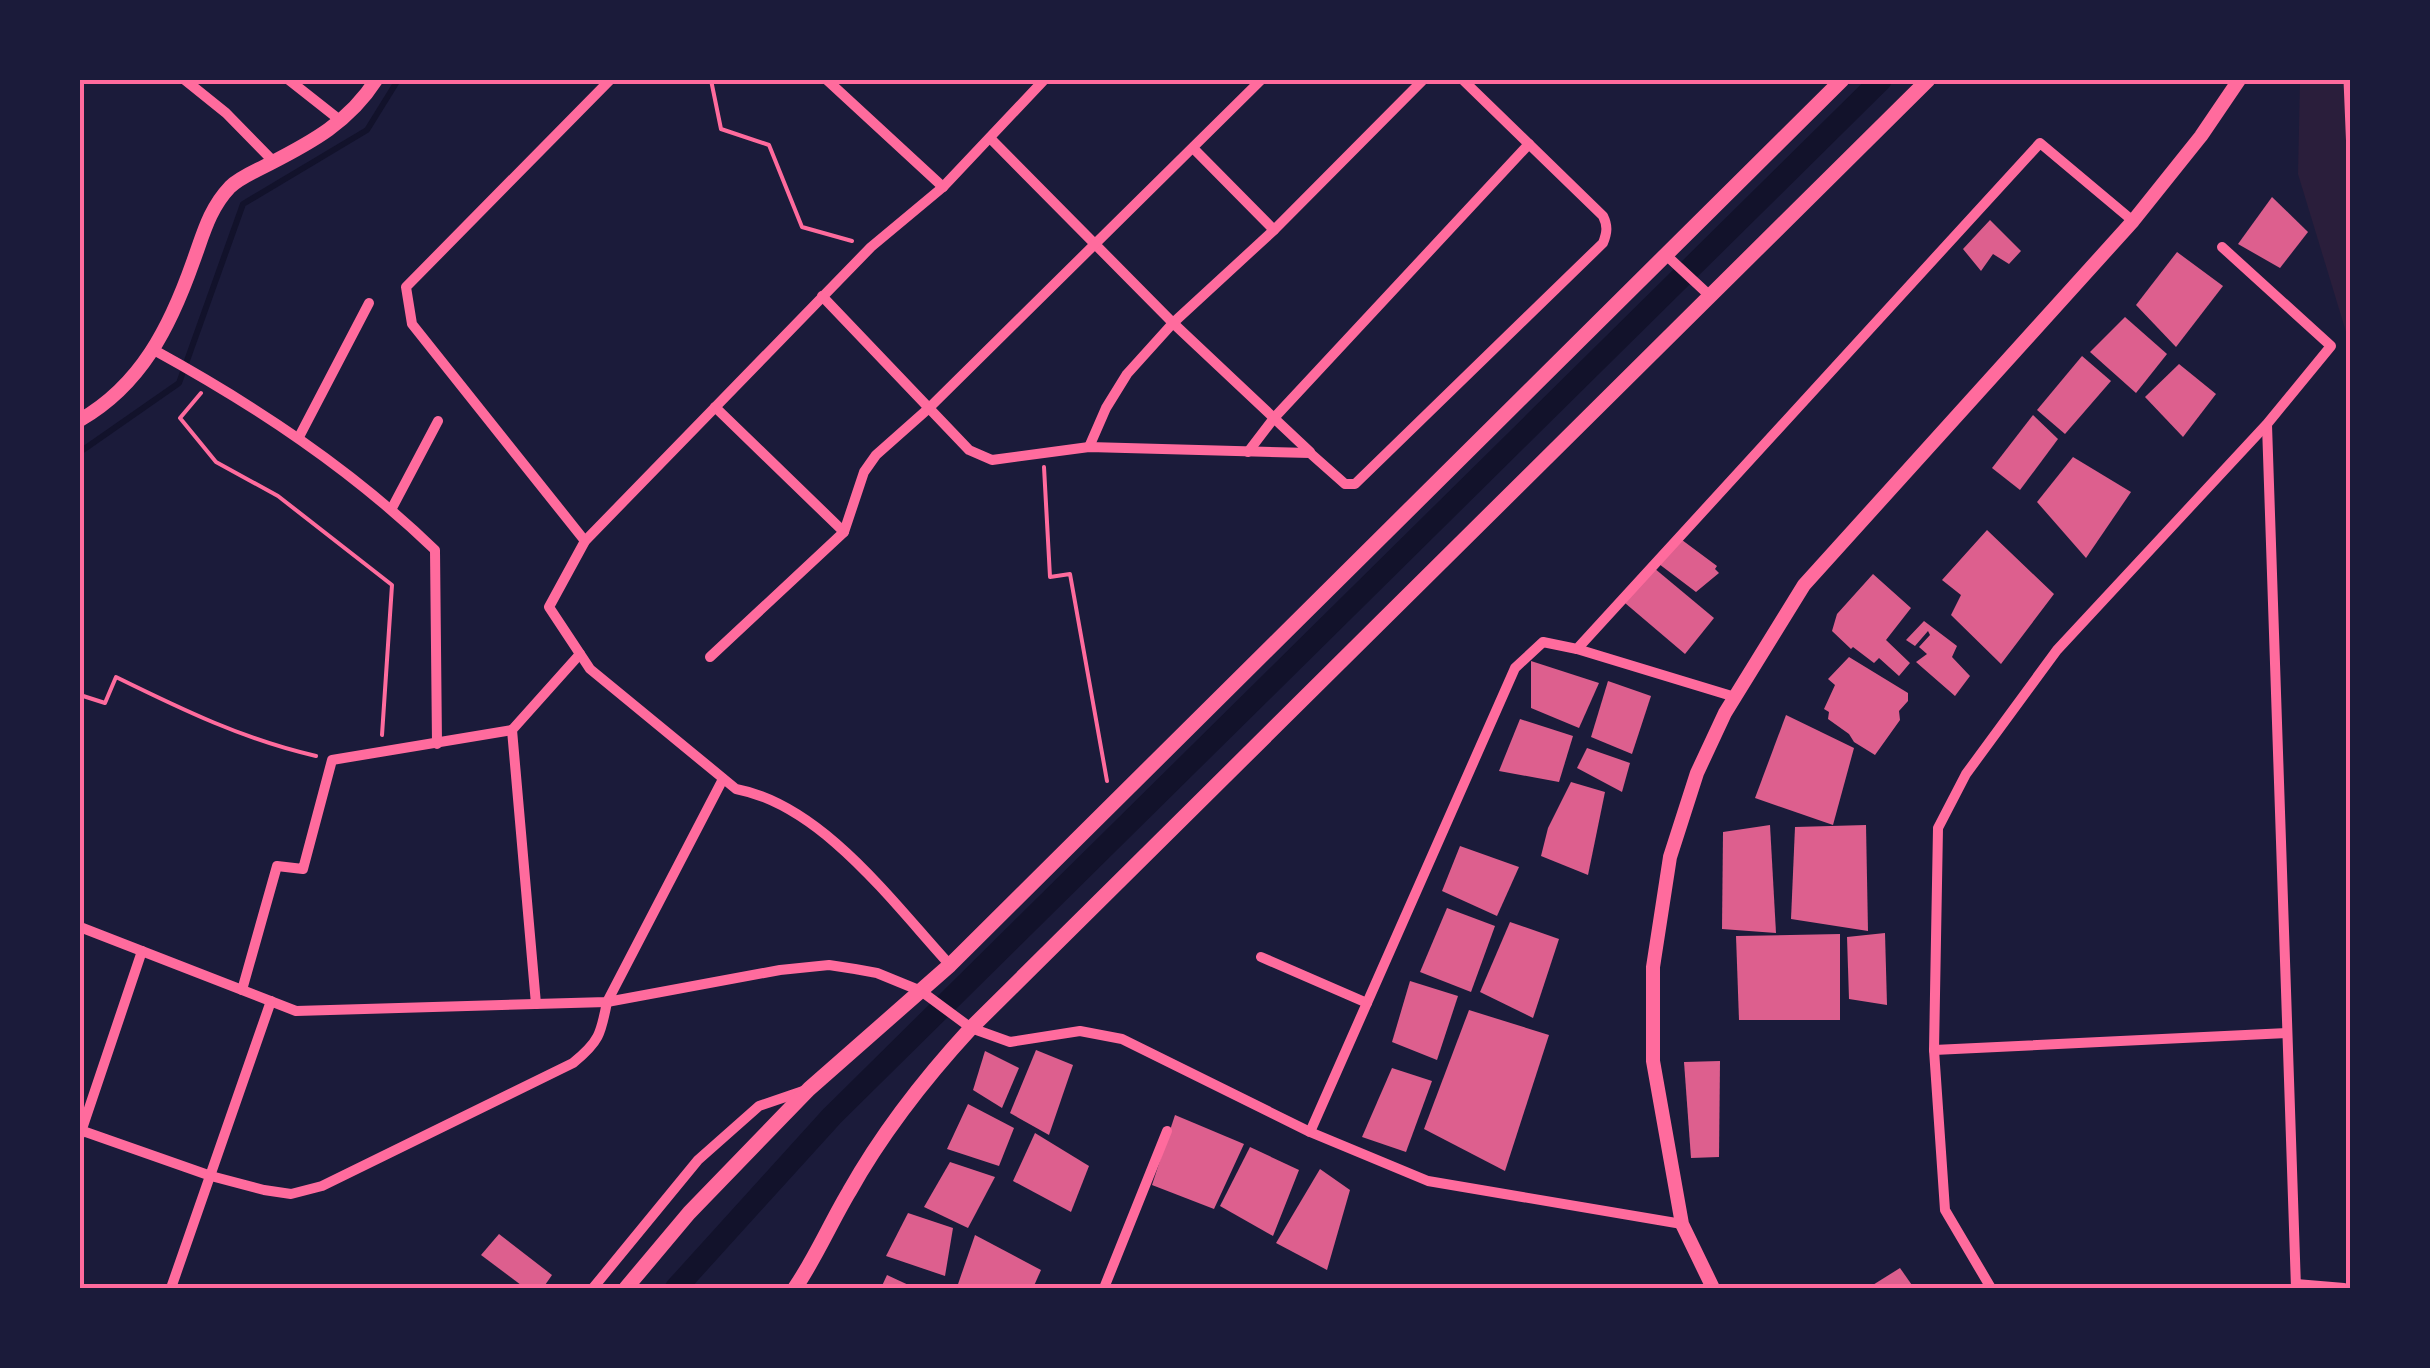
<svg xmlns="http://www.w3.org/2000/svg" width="2430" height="1368" font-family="'PT Serif',serif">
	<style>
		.green { fill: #2a1e3b }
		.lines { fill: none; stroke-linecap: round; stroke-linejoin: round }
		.stream { stroke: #12122b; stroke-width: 6 }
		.canal { stroke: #12122b; stroke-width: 22 }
		.building { fill: #dd5f8e }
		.path { stroke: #ff6b9d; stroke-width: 4 }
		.service { stroke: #ff6b9d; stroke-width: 5 }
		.minor { stroke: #ff6b9d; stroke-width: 10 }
		.tertiary { stroke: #ff6b9d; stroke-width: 14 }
		.secondary { stroke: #ff6b9d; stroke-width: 15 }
		.neatline { fill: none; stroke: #ff6b9d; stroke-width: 4 }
	</style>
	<rect width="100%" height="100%" fill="#1b1b3a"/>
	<polygon class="green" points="2300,80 2350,80 2350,345 2298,174"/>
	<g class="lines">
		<polyline class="stream" points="80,452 179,383 243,204 367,130 398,80"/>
		<polyline class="canal" points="676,1288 832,1116 1881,80"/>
	</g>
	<g class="building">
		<polygon points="2272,197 2308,232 2280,268 2238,244"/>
		<polygon points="1990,220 2021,251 2009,264 1993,254 1981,271 1963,249"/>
		<polygon points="2177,252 2223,286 2176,347 2136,305"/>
		<polygon points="2125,317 2167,354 2136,393 2090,352"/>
		<polygon points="2082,356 2111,381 2065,434 2037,410"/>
		<polygon points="2179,364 2216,394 2183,437 2145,397"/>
		<polygon points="2033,415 2058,439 2020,490 1992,468"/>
		<polygon points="2073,457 2131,492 2086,558 2037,502"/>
		<polygon points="1987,530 2054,594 2001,664 1951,615 1961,595 1942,580"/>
		<polygon points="1682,540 1717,566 1715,569 1719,573 1696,592 1659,564"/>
		<polygon points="1654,568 1714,618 1685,654 1625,603"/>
		<polygon points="1873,574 1911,608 1886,640 1910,663 1899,676 1879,658 1874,663 1853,647 1851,649 1832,631 1837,614"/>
		<polygon points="1924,621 1957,646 1952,657 1970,676 1955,696 1916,662 1927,654 1919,647 1930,635 1928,631 1915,646 1906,640"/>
		<polygon points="1849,657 1908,693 1908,701 1899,711 1900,720 1875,755 1854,742 1849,734 1828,719 1829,712 1824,709 1835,685 1828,679"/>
		<polygon points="1531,661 1599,683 1579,728 1531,708"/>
		<polygon points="1608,681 1651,696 1632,754 1591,737"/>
		<polygon points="1786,715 1854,748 1833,825 1755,798"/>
		<polygon points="1520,719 1573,736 1559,782 1499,771"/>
		<polygon points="1587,748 1630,763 1622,792 1577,768"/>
		<polygon points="1571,782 1605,792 1588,875 1541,856 1548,828"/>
		<polygon points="1770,825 1776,933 1722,929 1723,832"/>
		<polygon points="1866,825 1868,931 1791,919 1795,827"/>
		<polygon points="1460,846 1519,867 1497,916 1442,891"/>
		<polygon points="1447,908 1495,926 1471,992 1420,972"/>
		<polygon points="1510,922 1559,939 1533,1018 1480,992"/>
		<polygon points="1885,933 1887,1005 1849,999 1847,937"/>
		<polygon points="1840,934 1840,1020 1739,1020 1736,936"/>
		<polygon points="1410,981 1458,996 1437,1060 1392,1042"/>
		<polygon points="1469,1010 1549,1035 1505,1171 1424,1129"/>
		<polygon points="1036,1050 1073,1065 1049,1135 1010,1113"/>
		<polygon points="985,1051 1019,1068 1002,1108 973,1090"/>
		<polygon points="1720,1061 1719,1157 1691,1158 1684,1062"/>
		<polygon points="1392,1068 1432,1081 1406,1152 1362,1137"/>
		<polygon points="968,1104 1014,1128 999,1166 947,1149"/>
		<polygon points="1175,1115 1244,1144 1214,1209 1152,1185"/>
		<polygon points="1035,1133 1089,1166 1071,1212 1013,1181"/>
		<polygon points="1250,1147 1299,1170 1273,1236 1220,1206"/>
		<polygon points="950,1162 995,1177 968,1228 924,1207"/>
		<polygon points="1320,1169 1350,1190 1327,1270 1276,1243"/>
		<polygon points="908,1213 953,1228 945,1276 886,1256"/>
		<polygon points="499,1234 552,1275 543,1288 525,1288 481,1255"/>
		<polygon points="975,1235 1041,1270 1033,1288 957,1287"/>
		<polygon points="1900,1268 1914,1288 1868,1288"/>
		<polygon points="887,1275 915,1288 881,1288"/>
	</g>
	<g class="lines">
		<g class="path">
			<polyline points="711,80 721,129 769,145 802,227 852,241"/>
			<polyline points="201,393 180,418 216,462 278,496 392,585 382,735"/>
			<polyline points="1044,467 1050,577 1070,574 1107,781"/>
			<path d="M 80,695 L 105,703 L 116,677 C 181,709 245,740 316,756"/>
		</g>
		<polyline class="service" points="2346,80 2350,177"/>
		<g class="minor">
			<polyline points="185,80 226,113 274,162"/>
			<polyline points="289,80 341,121"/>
			<polyline points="827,80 943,187"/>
			<polyline points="990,138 1173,323 1310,452"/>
			<polyline points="1193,148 1274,230"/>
			<polyline points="1666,255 1709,295"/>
			<path d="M 822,296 L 969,450 L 992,460 L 1089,447 L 1310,453 L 1345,484 L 1355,484 L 1603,243 C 1607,233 1608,226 1603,216 L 1463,80"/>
			<path d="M 154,350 C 256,406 351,469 435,550 L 437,744"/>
			<polyline points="715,407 844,532"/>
			<polyline points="2267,425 2296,1288"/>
			<polyline points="299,437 369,303"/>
			<polyline points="1089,447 1106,408 1127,374 1173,323 1274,230 1423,80"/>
			<polyline points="1248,452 1274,418 1529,144"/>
			<polyline points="392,508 438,421"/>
			<polyline points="585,541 412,324 406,287 610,80"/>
			<polyline points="1577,649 1735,697"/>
			<polyline points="710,657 844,532 864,472 876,455 929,408 1261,80"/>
			<polyline points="80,927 296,1011 607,1002 780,970 829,965 855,969 877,973 921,991 971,1028 1010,1042 1080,1031 1122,1039 1310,1132 1428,1181 1682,1224"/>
			<polyline points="1261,957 1367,1003"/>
			<path d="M 950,965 C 893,903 822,805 736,789 L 590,669 L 549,607 L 585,541 L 871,247 L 943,187 L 1044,80"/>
			<polyline points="242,990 277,866 303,869 332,760 512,730"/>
			<polyline points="536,1004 512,730 580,654"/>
			<polyline points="1934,1050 2287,1033"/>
			<path d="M 80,1130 L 211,1176 L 264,1190 L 291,1194 L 322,1186 L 573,1063 C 599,1042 601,1034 607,1002 L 723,779"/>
			<polyline points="1310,1132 1515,668 1543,642 1577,649 2040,143 2133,221"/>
			<polyline points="80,1135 142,951"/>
			<polyline points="2296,1284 2344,1288"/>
			<polyline points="171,1288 271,1001"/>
			<polyline points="593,1288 698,1160 759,1106 803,1091"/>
			<polyline points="1104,1288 1167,1131"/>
			<polyline points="1991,1288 1945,1210 1934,1050 1938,828 1966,774 2057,650 2267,424 2331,346 2222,247"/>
		</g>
		<g class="tertiary">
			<path d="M 80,420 C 141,385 170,327 193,262 C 203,235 209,209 230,187 C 240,177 256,171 269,164 C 312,142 349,122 376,80"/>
			<polyline points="1713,1288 1682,1224 1653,1061 1653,967 1670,857 1697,773 1725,713 1804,585 2133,221 2201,136 2239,80"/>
		</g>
		<g class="secondary">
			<polyline points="626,1288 689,1213 809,1089 950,965 1842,80"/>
			<path d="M 795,1288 C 816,1257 830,1224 849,1192 C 882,1133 925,1078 971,1028 L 1928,80"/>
		</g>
	</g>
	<rect width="2430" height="1368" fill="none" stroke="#1b1b3a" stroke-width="165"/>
	<rect x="82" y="82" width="2266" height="1204" class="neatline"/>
</svg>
